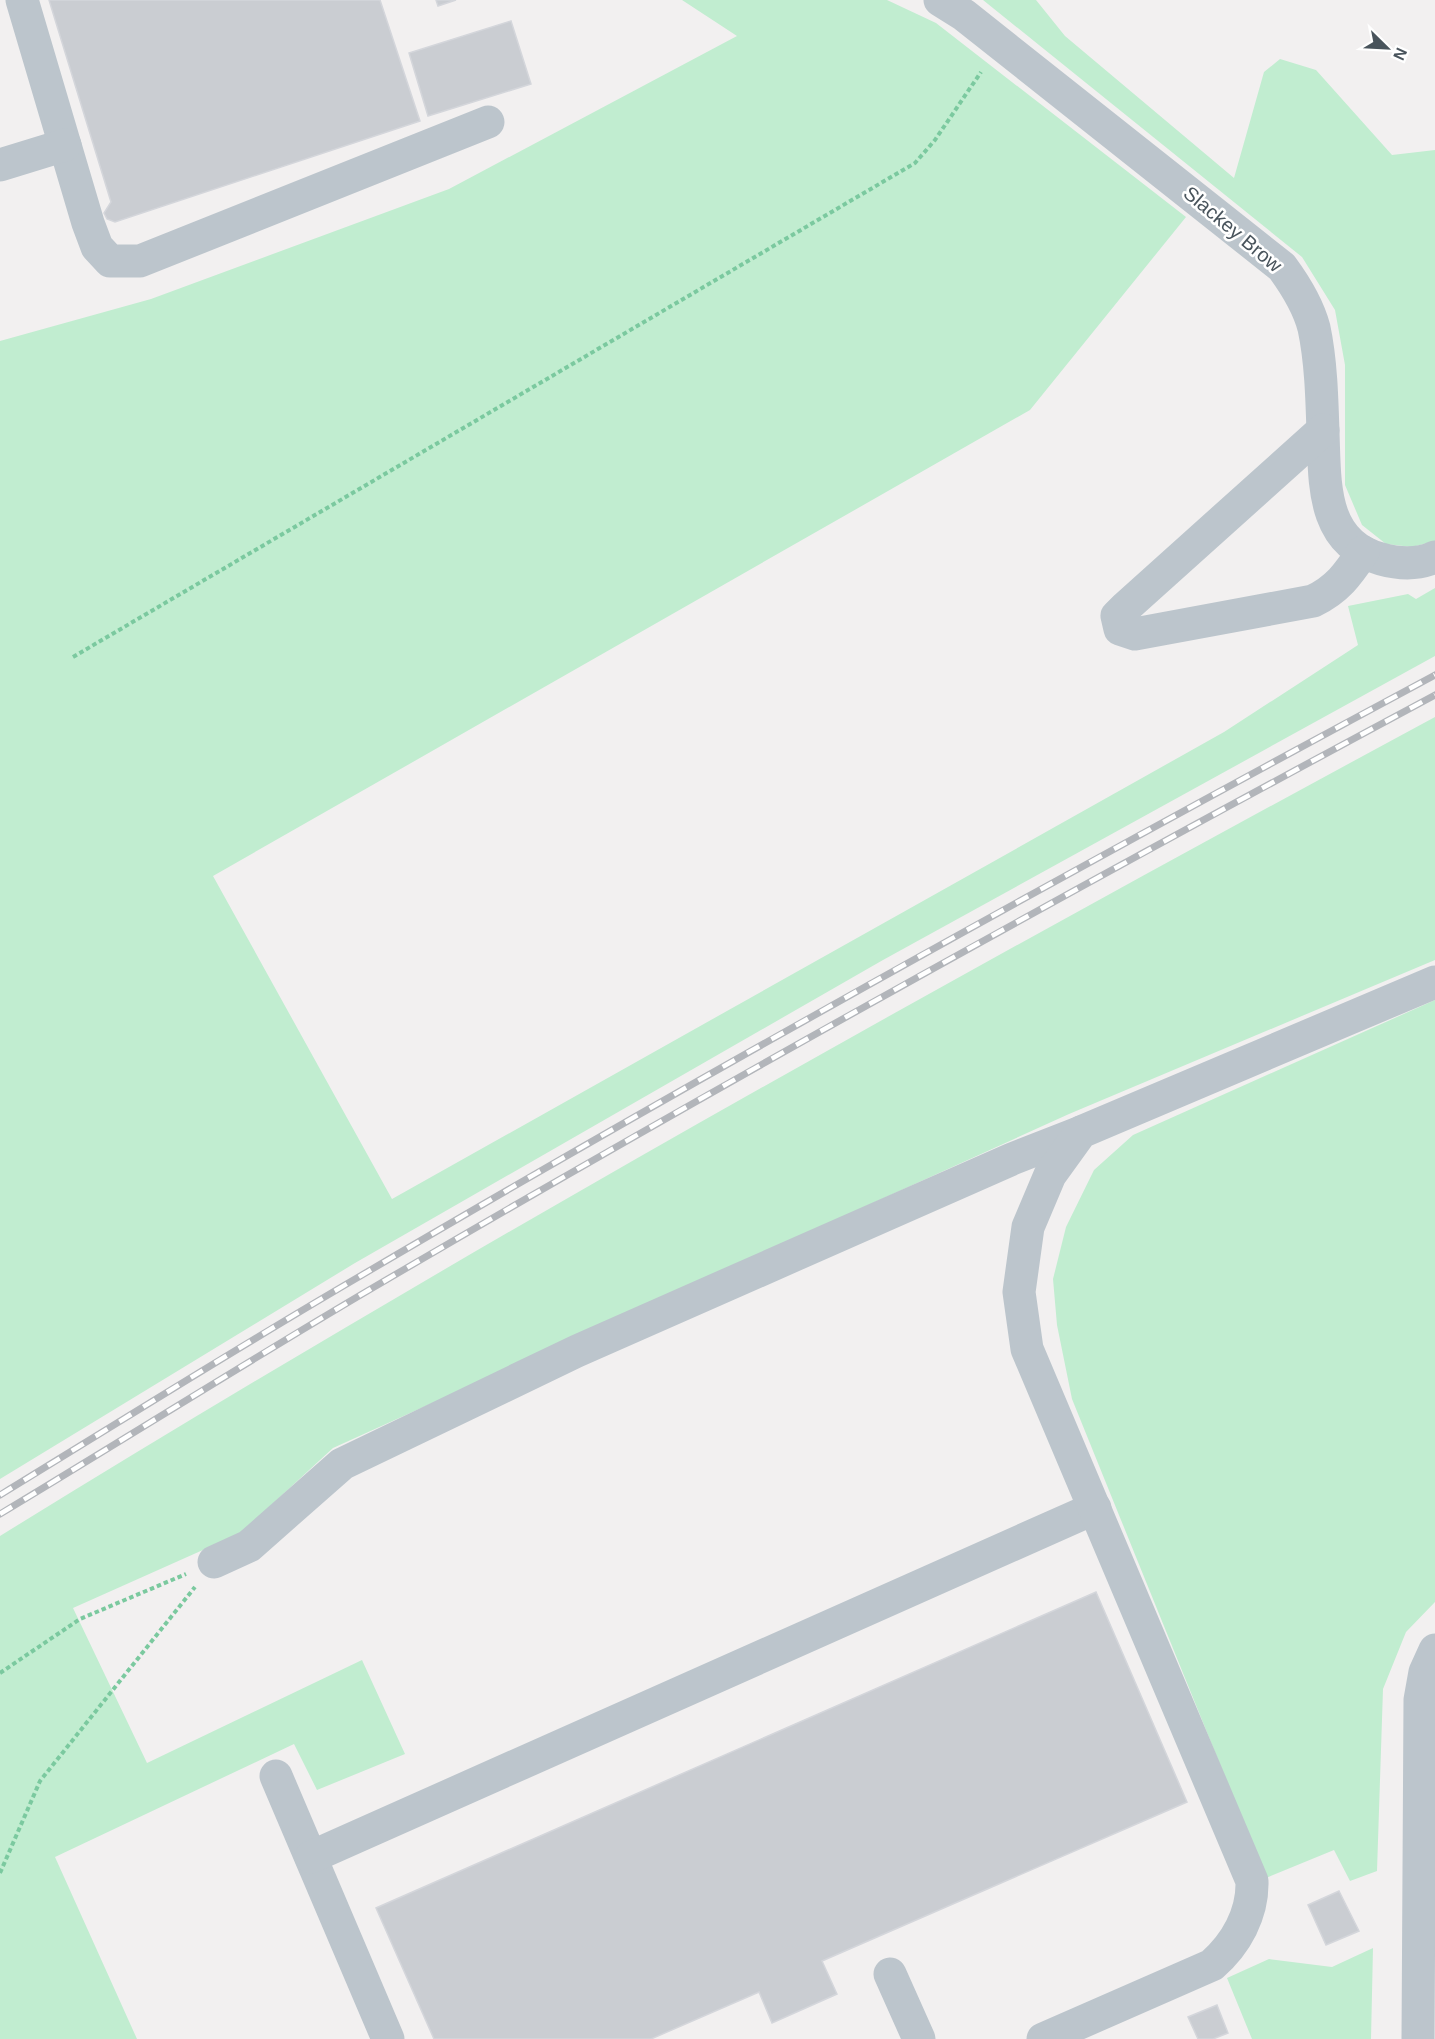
<svg xmlns="http://www.w3.org/2000/svg" width="1435" height="2039" font-family="Arial,sans-serif">
	<style>
		.green { fill: #c1edd0 }
		.building { fill: #cacdd2; stroke: #d4d6db; stroke-width: 1.5 }
		.lines { fill: none; stroke-linecap: round; stroke-linejoin: round }
		.path { stroke: #7bc99f; stroke-width: 4; stroke-dasharray: 4.5 3; stroke-linecap: butt }
		.minor { stroke: #bcc5cc; stroke-width: 33 }
		.rail-casing { stroke: #b2b5ba; stroke-width: 7 }
		.rail { stroke: #fff; stroke-width: 4.5; stroke-dasharray: 14; stroke-linecap: butt }
		.labels { text-anchor: middle; dominant-baseline: central; stroke-width: 5; stroke-linejoin: round; paint-order: stroke }
		.street-label { font-size: 20px; fill: #49545c; stroke: #fff }
	</style>
	<rect width="100%" height="100%" fill="#f2f0f0"/>
	<g class="green">
		<polygon points="682,0 887,0 936,23 1186,217 1030,410 213,876 392,1199 1224,732 1358,645 1348,606 1408,594 1416,599 1435,588 1435,656 883,960 355,1263 0,1479 0,341 151,299 449,189 737,36"/>
		<polygon points="983,0 1036,0 1065,36 1234,178 1264,72 1280,59 1316,70 1392,155 1435,150 1435,541 1412,547 1386,544 1362,525 1345,485 1345,365 1335,310 1302,257"/>
		<path d="M 1435,717 L 1435,960 L 1069,1114 L 333,1448 L 241,1533 L 73,1608 L 147,1763 L 362,1660 L 405,1754 L 317,1790 L 294,1744 L 55,1857 L 137,2039 L 0,2039 L 0,1536 C 469,1246 950,979 1435,717 Z"/>
		<polygon points="1435,1000 1435,1602 1406,1632 1383,1689 1377,1871 1350,1881 1334,1850 1266,1878 1072,1399 1057,1325 1053,1279 1066,1227 1094,1170 1133,1135"/>
		<polygon points="1373,1948 1371,2039 1252,2039 1227,1978 1269,1959 1332,1967"/>
	</g>
	<g class="building">
		<polygon points="49,0 380,0 420,121 115,222 107,219 104,213 111,202"/>
		<polygon points="436,0 456,0 438,6"/>
		<polygon points="511,21 531,84 428,116 409,53"/>
		<polygon points="1096,1592 1187,1802 822,1961 837,1994 772,2023 759,1992 651,2039 434,2039 376,1908"/>
		<polygon points="1339,1891 1359,1931 1326,1945 1308,1905"/>
		<polygon points="1217,2005 1228,2033 1213,2039 1198,2039 1188,2017"/>
	</g>
	<g class="lines">
		<g class="path">
			<polyline points="73,657 915,163 935,140 981,72"/>
			<polyline points="0,1673 80,1619 186,1574"/>
			<polyline points="0,1873 40,1781 195,1587"/>
		</g>
		<g class="minor">
			<polyline points="22,0 88,223 97,247 110,261 140,261 488,122"/>
			<path d="M 940,0 L 964,15 L 1282,267 C 1296,286 1308,305 1314,328 C 1321,361 1322,399 1323,433 C 1325,482 1321,543 1381,559 C 1399,564 1418,565 1435,557"/>
			<polyline points="0,165 65,145"/>
			<path d="M 1323,430 L 1126,607 L 1117,616 L 1120,629 L 1135,634 L 1313,601 C 1338,589 1348,574 1363,552"/>
			<polyline points="214,1562 249,1546 342,1464 577,1351 1012,1159 1081,1132"/>
			<polyline points="276,1776 388,2039"/>
			<polyline points="311,1857 1095,1508"/>
			<polyline points="890,1974 919,2039"/>
			<path d="M 1043,2039 L 1212,1965 C 1236,1944 1253,1914 1252,1881 L 1027,1349 L 1019,1292 L 1028,1227 L 1050,1175 L 1081,1132 L 1435,982"/>
			<polyline points="1418,2039 1420,1700 1425,1672 1435,1650"/>
		</g>
		<g class="rail-casing">
			<g id="rail">
				<path d="M 0,1495 C 121,1421 240,1346 362,1275 C 715,1067 1074,869 1435,675"/>
				<path d="M 0,1514 C 123,1440 245,1363 369,1290 C 720,1084 1077,887 1435,695"/>
			</g>
		</g>
		<use href="#rail" class="rail"/>
	</g>
	<g class="labels">
		<g class="street-label">
			<text transform="translate(1233 229) rotate(40)">Slackey Brow</text>
		</g>
	</g>
	<g transform="translate(1387 48) rotate(114)" stroke="#ffffff" stroke-width="4.5" paint-order="stroke">
	<path d="M0-4.5L10 22L0 15L-10 22Z" fill="#49545c"/>
	<text y="-9" font-size="16" font-weight="bold" text-anchor="middle" fill="#49545c">N</text>
	</g>
</svg>
